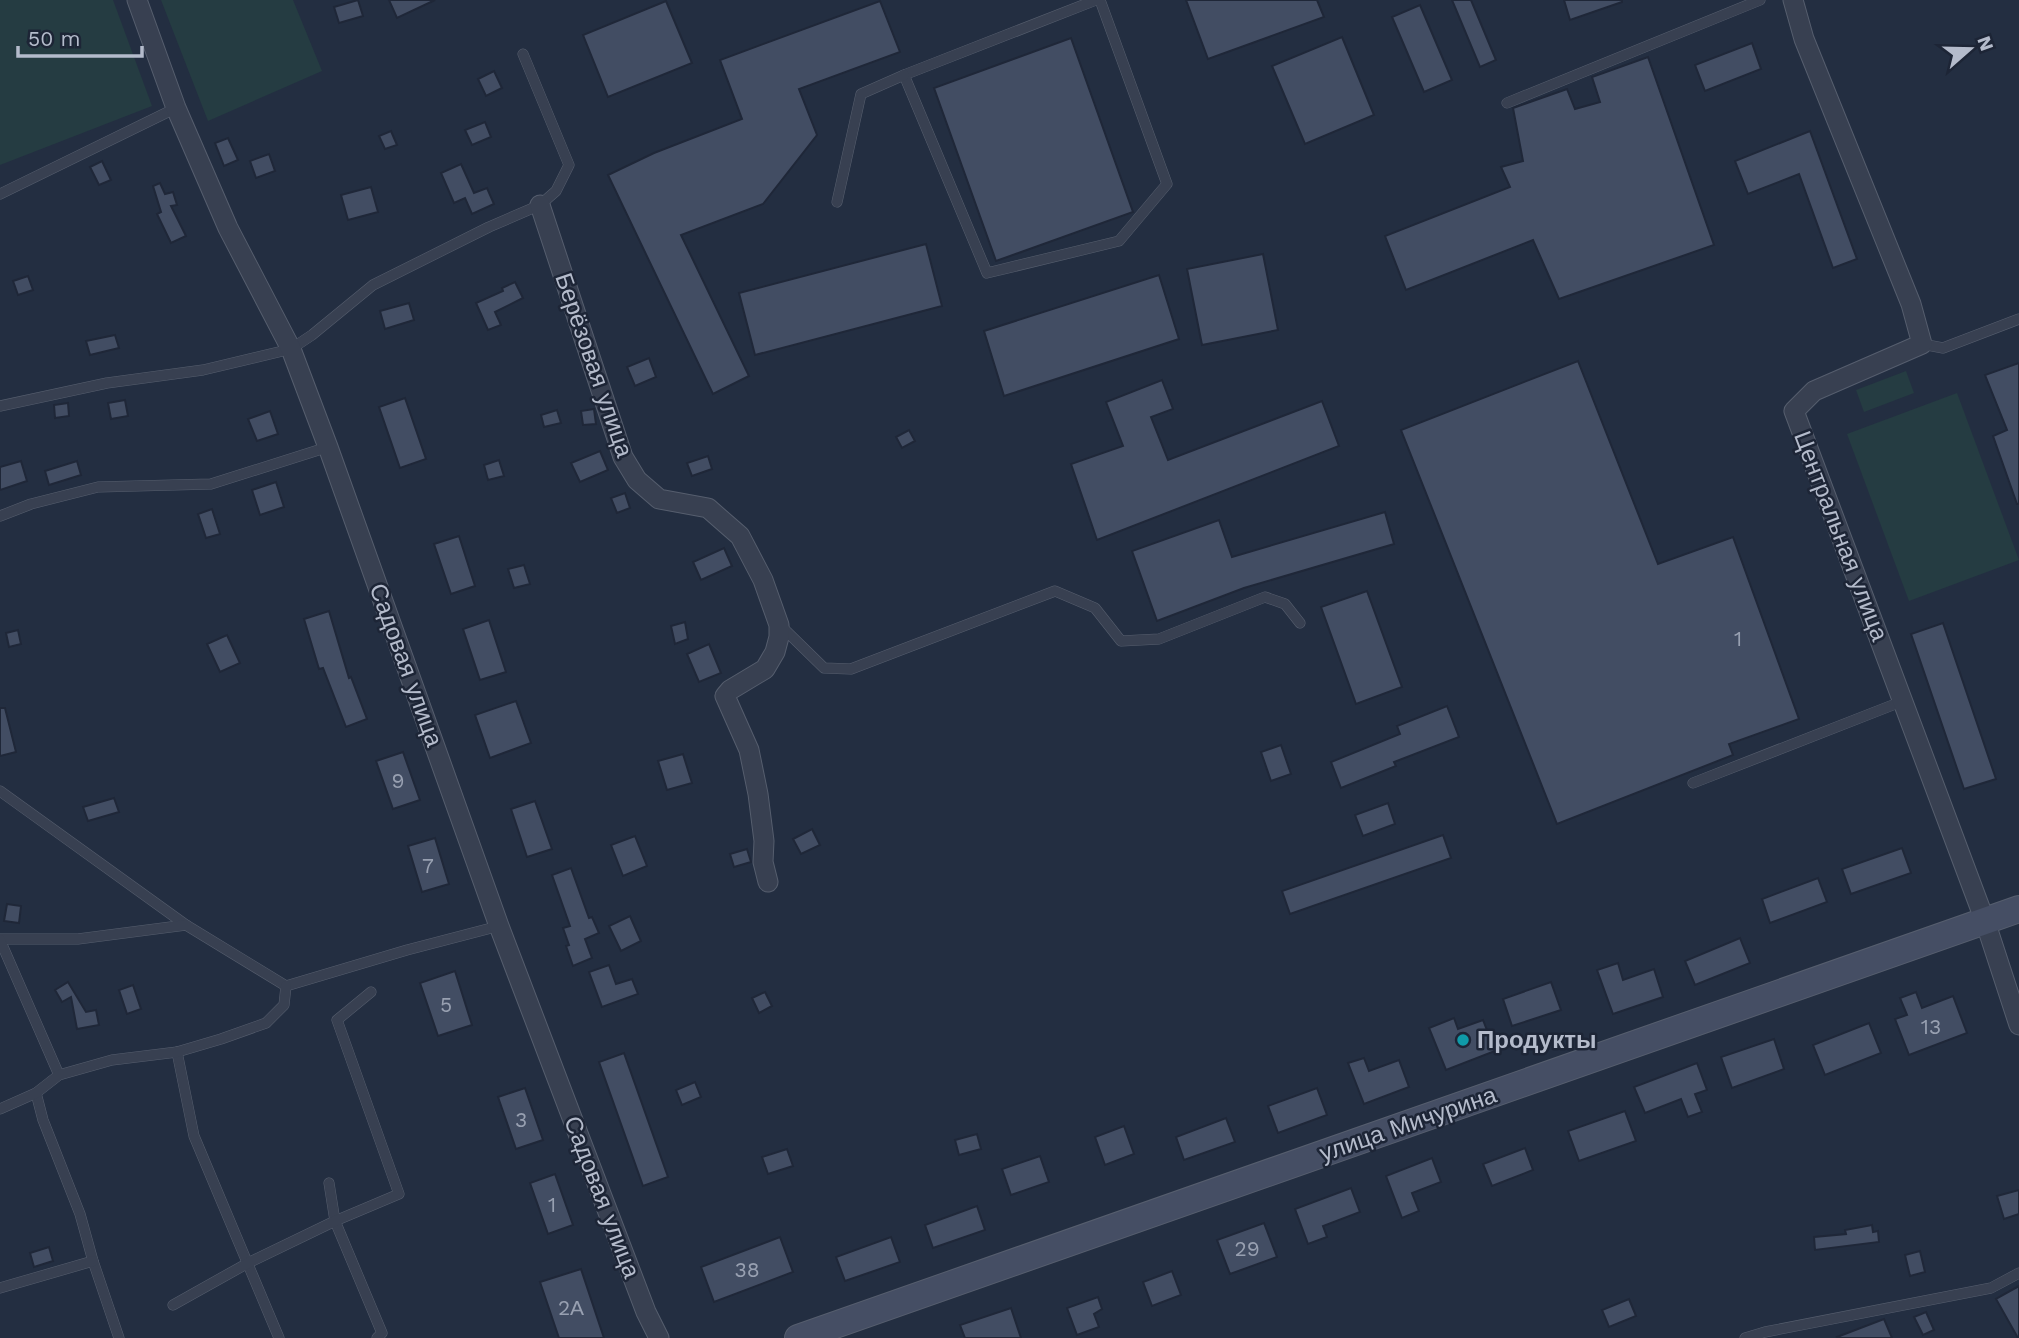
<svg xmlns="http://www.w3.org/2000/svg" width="2019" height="1338" font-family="'Work Sans',sans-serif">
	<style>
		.green { fill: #253c42 }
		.building { fill: #424d63; stroke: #1f2738; stroke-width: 2 }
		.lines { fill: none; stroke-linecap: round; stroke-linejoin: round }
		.lane-casing { stroke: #565e6e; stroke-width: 11 }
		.street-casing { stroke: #565e6e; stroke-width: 21 }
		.secondary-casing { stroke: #565e6e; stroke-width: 28 }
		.lane { stroke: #384051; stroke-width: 10 }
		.street { stroke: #384051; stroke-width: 19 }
		.secondary { stroke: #454e64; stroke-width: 26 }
		.culture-dot { fill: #0f9aa8; stroke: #1d2536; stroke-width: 2.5 }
		.labels { text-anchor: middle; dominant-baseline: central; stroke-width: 5; stroke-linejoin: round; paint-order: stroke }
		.number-label { font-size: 21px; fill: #98a0b1 }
		.street-label { font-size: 24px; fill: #b4bbcb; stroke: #1d2536 }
		.poi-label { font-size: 24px; font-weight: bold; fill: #b4bbcb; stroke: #1d2536; text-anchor: start }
	</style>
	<rect width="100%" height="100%" fill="#232e41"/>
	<g class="green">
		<polygon points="0,0 113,0 152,106 0,165"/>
		<polygon points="161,0 293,0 322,71 208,121"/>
		<polygon points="1906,371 1914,393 1864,412 1856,390"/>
		<polygon points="1957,393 2019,560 1909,601 1847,434"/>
	</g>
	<g class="building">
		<polygon points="358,0 363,16 339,23 334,7"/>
		<polygon points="389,0 435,0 397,18"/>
		<polygon points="1186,0 1317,0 1324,17 1208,59"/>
		<polygon points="1452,0 1471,0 1496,60 1480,67"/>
		<polygon points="1564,0 1622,0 1622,2 1570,20"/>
		<polygon points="666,1 692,63 608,97 583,35"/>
		<polygon points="880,1 900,52 799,89 817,135 763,204 681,235 749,376 713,394 608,175 654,153 742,119 720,60"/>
		<polygon points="1420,5 1452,80 1424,92 1392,17"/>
		<polygon points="1342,37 1374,115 1305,144 1272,66"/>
		<polygon points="1071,38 1133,212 996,261 934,88"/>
		<polygon points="1752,43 1761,69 1705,91 1695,65"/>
		<polygon points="1648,57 1714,245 1559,299 1533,240 1406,290 1385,236 1510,187 1501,167 1523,161 1513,108 1567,89 1575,109 1600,102 1592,77"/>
		<polygon points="494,71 502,88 486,96 478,79"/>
		<polygon points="485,122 491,137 472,145 465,130"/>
		<polygon points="391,131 397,145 385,149 379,136"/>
		<polygon points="1810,131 1857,259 1833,268 1799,174 1748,194 1735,161"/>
		<polygon points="228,138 238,160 224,166 215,143"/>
		<polygon points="269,154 275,171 256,178 250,161"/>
		<polygon points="102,161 111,180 99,185 90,167"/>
		<polygon points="461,164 474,193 487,188 494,204 472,214 465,198 454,203 441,173"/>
		<polygon points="160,183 165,194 173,192 177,205 171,206 186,236 171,243 157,214 161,212 153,186"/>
		<polygon points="371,187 378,212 348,220 341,195"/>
		<polygon points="926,244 942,306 755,355 739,293"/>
		<polygon points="1263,254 1278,330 1202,345 1187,269"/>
		<polygon points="1159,275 1179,339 1004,396 984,331"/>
		<polygon points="28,276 33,290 18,295 13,281"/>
		<polygon points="515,282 523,298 495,312 501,325 488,330 476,303 503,291 502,288"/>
		<polygon points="409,303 414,320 385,329 380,311"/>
		<polygon points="115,335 119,348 90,355 86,341"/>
		<polygon points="649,358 656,377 635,386 627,367"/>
		<polygon points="1578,361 1658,564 1733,537 1799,719 1729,744 1733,755 1557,824 1401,430"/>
		<polygon points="2019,363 2019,504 2017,504 1993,436 2007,430 1985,375"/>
		<polygon points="1162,380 1173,409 1151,417 1168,460 1322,401 1339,446 1097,540 1071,464 1123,446 1106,402"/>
		<polygon points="405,398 426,459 400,468 379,407"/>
		<polygon points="125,400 128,416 111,419 108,403"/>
		<polygon points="68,403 69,416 55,418 54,405"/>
		<polygon points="594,409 596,424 583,425 581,411"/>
		<polygon points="557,410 561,423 544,427 541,415"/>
		<polygon points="270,411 278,434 257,441 248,419"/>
		<polygon points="909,430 915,441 902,448 896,437"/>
		<polygon points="600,451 608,470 580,482 571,463"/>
		<polygon points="708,456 712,469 692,476 687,463"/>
		<polygon points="499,460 504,476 488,480 484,465"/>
		<polygon points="21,461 27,481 0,490 0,467"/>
		<polygon points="77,461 81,475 49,485 45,471"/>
		<polygon points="276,482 284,507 260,515 252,490"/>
		<polygon points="625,493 630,508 617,513 611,498"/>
		<polygon points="212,509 220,534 206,538 198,514"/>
		<polygon points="1385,512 1394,544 1244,588 1157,621 1132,551 1219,520 1232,557"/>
		<polygon points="459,536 475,586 451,594 434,544"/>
		<polygon points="724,548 732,566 701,580 693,562"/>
		<polygon points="524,565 530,584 514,588 508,569"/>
		<polygon points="1367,591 1402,687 1356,704 1321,607"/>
		<polygon points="329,611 349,678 351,677 367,719 346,727 323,668 319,669 304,619"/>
		<polygon points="489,620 506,672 480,680 463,629"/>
		<polygon points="685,622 688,639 675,644 671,626"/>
		<polygon points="1943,623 1996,779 1964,789 1911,634"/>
		<polygon points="18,630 21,644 9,647 6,633"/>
		<polygon points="227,635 240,663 220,672 207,644"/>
		<polygon points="709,644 721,673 699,682 687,654"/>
		<polygon points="516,701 531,743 490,758 475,715"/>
		<polygon points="1447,706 1459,737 1394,762 1396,766 1341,788 1331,762 1400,734 1397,726"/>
		<polygon points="0,708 5,708 16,752 0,756"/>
		<polygon points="1281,745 1291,774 1271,781 1261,752"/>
		<polygon points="403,752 420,800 393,809 376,761"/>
		<polygon points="683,754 692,783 667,790 658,761"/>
		<polygon points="114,798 119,812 88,821 83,807"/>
		<polygon points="535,801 552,849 527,857 511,809"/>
		<polygon points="1388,803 1395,824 1363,836 1355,815"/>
		<polygon points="812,829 820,845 801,854 793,839"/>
		<polygon points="1443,835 1451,858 1290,914 1282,891"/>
		<polygon points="635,836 647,866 623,876 611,845"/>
		<polygon points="435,838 449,884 422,892 408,846"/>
		<polygon points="1902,848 1911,873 1851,894 1842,869"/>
		<polygon points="747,849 751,862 734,867 730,854"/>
		<polygon points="571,868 589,918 592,917 599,933 585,939 592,958 573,966 566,946 569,945 563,928 570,926 552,875"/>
		<polygon points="1818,878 1827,902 1770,923 1762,899"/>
		<polygon points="7,904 21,906 19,923 4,921"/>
		<polygon points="630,916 641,941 621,951 609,926"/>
		<polygon points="1740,938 1750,963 1695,985 1685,961"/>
		<polygon points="1618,963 1623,980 1654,969 1663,997 1613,1014 1597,970"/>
		<polygon points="609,965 616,984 632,979 638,994 602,1007 589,972"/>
		<polygon points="455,971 472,1025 438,1036 420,983"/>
		<polygon points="68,982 86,1012 96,1010 99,1025 77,1029 71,997 62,1002 55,990"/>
		<polygon points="1551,982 1561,1010 1512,1026 1503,999"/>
		<polygon points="133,985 141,1009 127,1014 119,990"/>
		<polygon points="765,992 772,1006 759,1013 752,998"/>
		<polygon points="1916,992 1922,1008 1953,996 1967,1033 1909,1055 1895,1019 1907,1015 1900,998"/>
		<polygon points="1454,1018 1458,1029 1483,1020 1495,1051 1446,1070 1429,1028"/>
		<polygon points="1869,1023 1881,1053 1825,1075 1813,1045"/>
		<polygon points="1774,1039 1784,1069 1732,1088 1721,1057"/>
		<polygon points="624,1053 668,1177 643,1186 599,1062"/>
		<polygon points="1364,1058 1369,1071 1399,1060 1409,1087 1364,1104 1348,1063"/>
		<polygon points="1697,1063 1707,1090 1695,1094 1702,1112 1688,1117 1681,1099 1645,1113 1634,1087"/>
		<polygon points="695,1082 701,1097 682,1105 676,1090"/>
		<polygon points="525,1088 543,1140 516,1149 498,1097"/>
		<polygon points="1317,1088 1327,1115 1278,1133 1268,1106"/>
		<polygon points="1625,1111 1636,1141 1579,1161 1568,1131"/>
		<polygon points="1226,1118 1235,1142 1184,1160 1176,1137"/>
		<polygon points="1124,1126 1134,1154 1105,1165 1095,1137"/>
		<polygon points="977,1134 981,1149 959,1155 955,1140"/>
		<polygon points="1525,1148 1533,1170 1492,1186 1483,1164"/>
		<polygon points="787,1149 793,1166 768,1174 762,1157"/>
		<polygon points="1040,1156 1049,1182 1011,1195 1002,1169"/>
		<polygon points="1432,1158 1441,1182 1412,1193 1419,1211 1402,1218 1386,1176"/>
		<polygon points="555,1174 573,1225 548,1234 530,1183"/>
		<polygon points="1351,1188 1360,1212 1323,1226 1327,1237 1308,1244 1295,1209"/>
		<polygon points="2019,1190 2019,1214 2004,1219 1997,1196"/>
		<polygon points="977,1206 985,1230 933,1248 925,1225"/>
		<polygon points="1264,1223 1277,1257 1230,1274 1217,1240"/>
		<polygon points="1872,1225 1873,1232 1878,1231 1879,1242 1815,1250 1814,1237 1846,1234 1845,1230"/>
		<polygon points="780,1237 793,1272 714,1302 701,1267"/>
		<polygon points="891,1237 900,1262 845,1281 836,1257"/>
		<polygon points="49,1247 53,1261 34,1267 30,1253"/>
		<polygon points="1920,1251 1925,1272 1910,1276 1905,1255"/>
		<polygon points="581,1269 604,1338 559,1338 540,1282"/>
		<polygon points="1172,1271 1181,1295 1152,1306 1143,1282"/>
		<polygon points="2019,1286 2019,1338 2018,1338 1996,1299"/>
		<polygon points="1098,1297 1102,1309 1094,1314 1099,1327 1077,1335 1067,1308"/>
		<polygon points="1629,1299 1636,1316 1609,1327 1602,1310"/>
		<polygon points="1011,1308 1021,1338 965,1338 960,1325"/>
		<polygon points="1926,1312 1934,1330 1923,1335 1914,1317"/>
		<polygon points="1884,1319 1892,1338 1838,1338 1837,1337"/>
	</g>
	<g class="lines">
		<g class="lane-casing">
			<g id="lane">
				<polyline points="1096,0 904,75 987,273 1119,241 1167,184 1100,0"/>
				<polyline points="1507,103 1760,0"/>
				<polyline points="0,194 176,108"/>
				<polyline points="837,202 861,94 904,75"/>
				<polyline points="1922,344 1943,348 2019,319"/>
				<polyline points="0,406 107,383 203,370 291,349 312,335 373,285 489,227 540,205 556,191 569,165 523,54"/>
				<polyline points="0,516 31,504 98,487 211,484 328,447"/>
				<polyline points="780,625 824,668 851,669 1055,591 1095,608 1121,641 1159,639 1265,597 1285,604 1300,623"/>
				<polyline points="1693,783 1903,701"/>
				<polyline points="0,791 186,925"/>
				<polyline points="0,939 78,939 186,925 286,986 407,950 499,926"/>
				<polyline points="0,940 59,1075"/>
				<polyline points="177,1052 194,1136 279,1338"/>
				<polyline points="36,1093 43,1120 80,1214 93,1261 119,1338"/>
				<polyline points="0,1109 36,1093 59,1075 112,1060 177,1052 221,1039 266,1023 284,1005 286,986"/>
				<polyline points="329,1183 335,1221 382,1333 377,1338"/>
				<polyline points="0,1288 93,1261"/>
				<polyline points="173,1305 248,1263 335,1221 399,1194 337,1020 371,992"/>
				<polyline points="1745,1338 1765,1332 1991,1288 2019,1273"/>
			</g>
		</g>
		<g class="street-casing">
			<g id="street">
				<polyline points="137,0 176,108 228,228 291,349 328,447 499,926 646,1312 659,1338"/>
				<polyline points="1793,0 1804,39 1911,304 1922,344 1814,391 1794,411 1985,921 2019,1025"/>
				<polyline points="540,205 623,457 637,480 659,499 708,508 740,536 763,580 779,625 779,637 775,652 765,669 730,690 725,696 749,750 758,794 764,841 763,862 768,882"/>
			</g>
		</g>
		<g class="secondary-casing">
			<polyline id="secondary" points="798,1338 2019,909"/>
		</g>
		<use href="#lane" class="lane"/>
		<use href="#street" class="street"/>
		<use href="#secondary" class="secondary"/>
	</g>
	<circle class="culture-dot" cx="1463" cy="1040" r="7"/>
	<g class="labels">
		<g class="number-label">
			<text x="1738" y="638">1</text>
			<text x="398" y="780">9</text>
			<text x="428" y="865">7</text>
			<text x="446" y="1004">5</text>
			<text x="1931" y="1026">13</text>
			<text x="521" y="1119">3</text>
			<text x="552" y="1204">1</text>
			<text x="1247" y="1248">29</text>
			<text x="747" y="1269">38</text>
			<text x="571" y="1307">2А</text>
		</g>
		<g class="street-label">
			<text transform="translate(594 365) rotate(71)">Берёзовая улица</text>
			<text transform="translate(1841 536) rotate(69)">Центральная улица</text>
			<text transform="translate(406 665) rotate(70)">Садовая улица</text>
			<text transform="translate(1408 1124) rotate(-19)">улица Мичурина</text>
			<text transform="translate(602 1197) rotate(69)">Садовая улица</text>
		</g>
		<g class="poi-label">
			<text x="1477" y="1040">Продукты</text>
		</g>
	</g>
	<g transform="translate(1970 49) rotate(70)" stroke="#1d2536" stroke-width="5" paint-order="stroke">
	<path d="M0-5L12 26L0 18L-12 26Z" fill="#b4bbcb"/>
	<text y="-10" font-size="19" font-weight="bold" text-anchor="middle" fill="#b4bbcb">N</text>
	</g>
	<path d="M18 46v10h124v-10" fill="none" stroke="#b4bbcb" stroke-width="3.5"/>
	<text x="28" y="46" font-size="21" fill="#b4bbcb" stroke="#1d2536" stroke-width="5" paint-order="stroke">50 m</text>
</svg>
